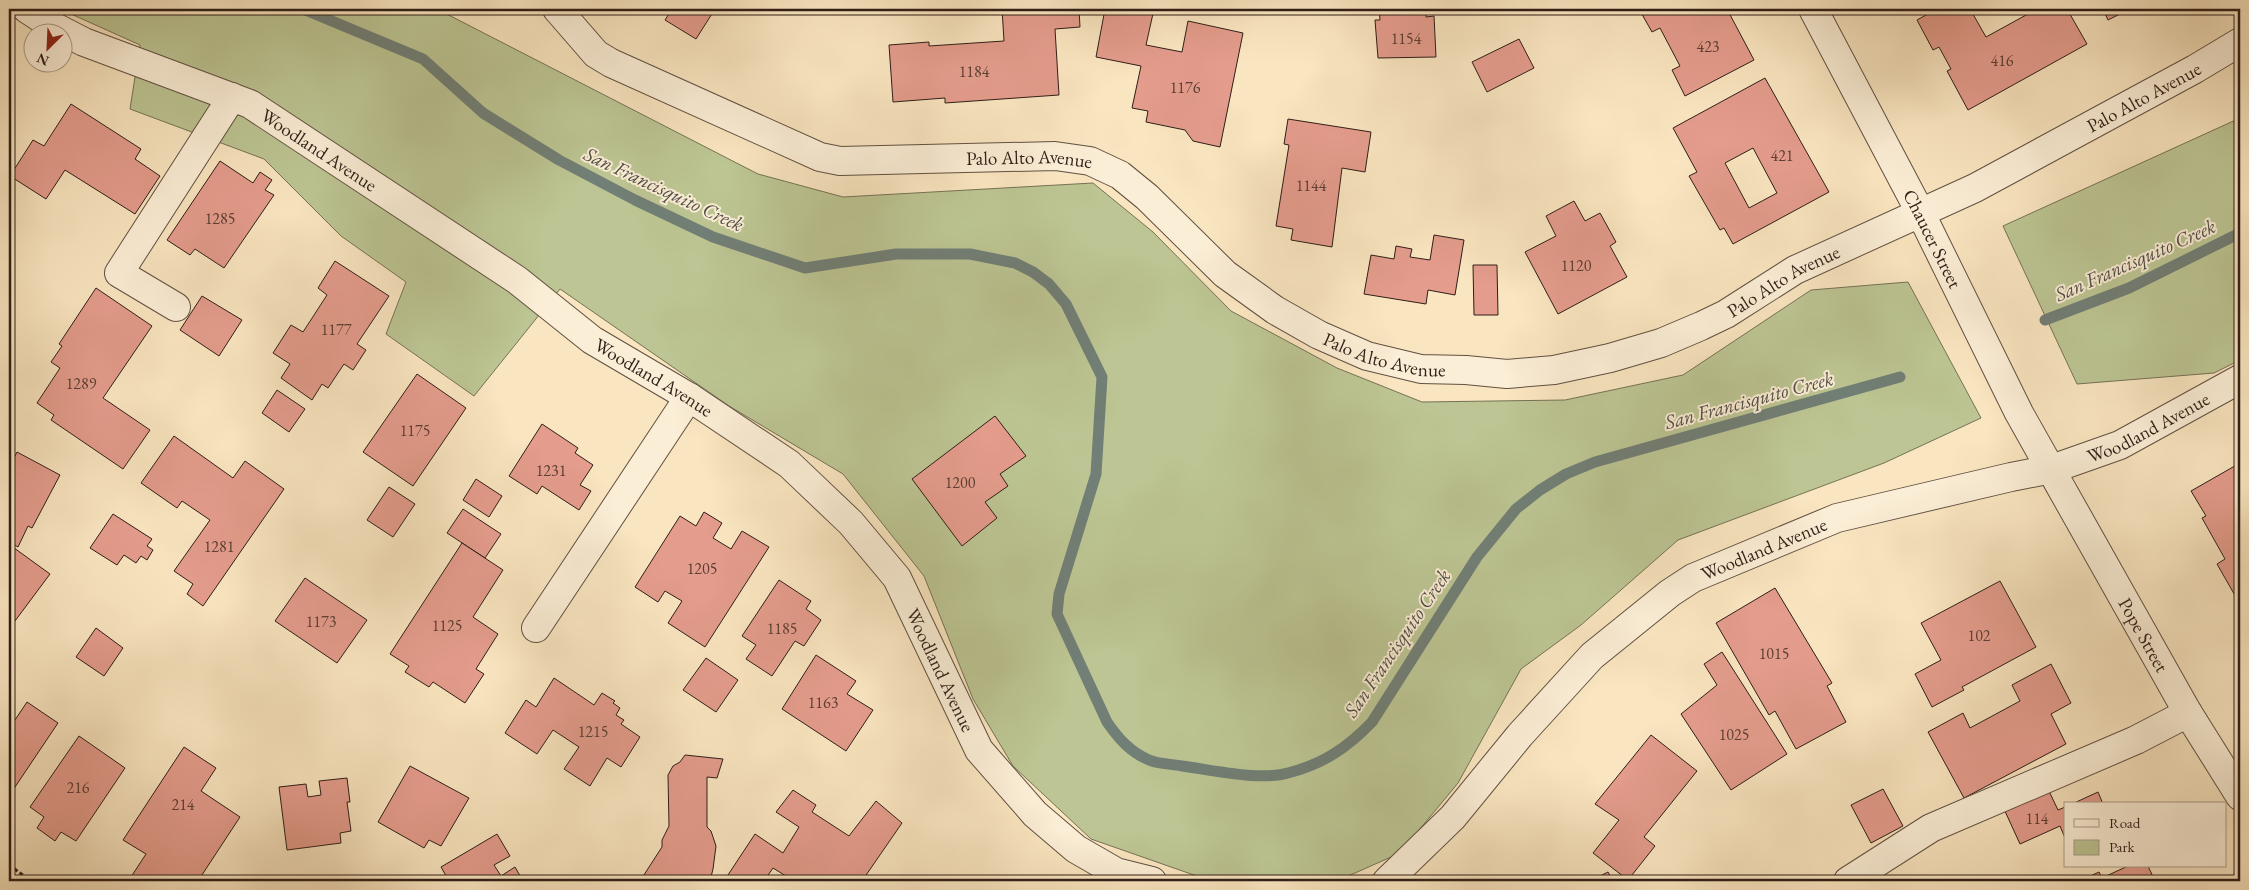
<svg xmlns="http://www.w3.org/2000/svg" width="2249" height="890" font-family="'EB Garamond',serif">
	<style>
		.green { fill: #bcc593; stroke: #757255 }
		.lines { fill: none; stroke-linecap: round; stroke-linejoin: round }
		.stream { stroke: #717f76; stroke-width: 11 }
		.building { fill: #e49c8c; stroke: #2e1e17; fill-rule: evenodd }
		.minor-casing { stroke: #615041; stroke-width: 30 }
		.path { stroke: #2e1e17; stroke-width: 3; stroke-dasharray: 4 2.5; stroke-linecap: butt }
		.minor { stroke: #fbeed6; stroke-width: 28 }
		.labels { text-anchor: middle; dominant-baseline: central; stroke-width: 4; stroke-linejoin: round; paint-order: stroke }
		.number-label { font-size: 16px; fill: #5c3e34 }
		.street-label { font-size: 19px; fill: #2e1e17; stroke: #fbeed6 }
		.water-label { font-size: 20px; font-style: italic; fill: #504e47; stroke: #fbeed6 }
	</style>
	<rect width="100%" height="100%" fill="#f9e5c0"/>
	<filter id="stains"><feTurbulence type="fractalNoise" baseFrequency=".004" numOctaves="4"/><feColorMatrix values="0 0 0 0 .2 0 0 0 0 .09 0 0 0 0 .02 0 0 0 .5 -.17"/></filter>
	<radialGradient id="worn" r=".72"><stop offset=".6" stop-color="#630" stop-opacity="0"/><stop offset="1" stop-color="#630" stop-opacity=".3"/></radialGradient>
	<g class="green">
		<polygon points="60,9 437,9 758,174 843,197 1093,183 1153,232 1231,311 1337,368 1422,402 1565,400 1683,375 1811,290 1908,282 1981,418 1884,463 1678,540 1581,625 1521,669 1458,783 1400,853 1337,881 1211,881 1091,839 1013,766 973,699 924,576 843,474 729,406 560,289 474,396 386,334 406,282 341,236 264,159 130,109 140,45"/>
		<polygon points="2240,118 2240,360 2214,373 2077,384 2003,226"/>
	</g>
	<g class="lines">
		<g class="stream">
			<path d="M 303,9 L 423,59 L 483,113 L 559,160 L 635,200 L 713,237 L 805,268 L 896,254 L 970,254 L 1015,263 L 1033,272 L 1049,284 L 1066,304 L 1102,377 L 1096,474 L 1059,594 L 1057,614 L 1107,722 C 1118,738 1130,752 1149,760 C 1158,764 1172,764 1182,766 C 1212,770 1260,781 1288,773 C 1323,764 1347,748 1372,722 L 1477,557 L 1516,509 L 1540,490 L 1566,474 L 1595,462 L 1900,377"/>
			<polyline points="2045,320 2129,288 2240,233"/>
		</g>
	</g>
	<g class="building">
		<polygon points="672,9 715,9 696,39 665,20"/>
		<polygon points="1002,9 1079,9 1080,27 1055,29 1059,95 945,103 945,98 893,102 889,45 929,42 929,46 1004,41"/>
		<polygon points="1105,9 1154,9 1146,45 1182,52 1188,21 1243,33 1220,147 1193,141 1185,130 1146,122 1148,111 1132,108 1141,66 1096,57"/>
		<polygon points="1379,9 1426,9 1426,17 1434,16 1436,57 1378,58 1375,20 1380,20"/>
		<polygon points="1639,9 1727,9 1754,60 1685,96 1672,70 1680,66 1660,28 1652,32"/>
		<polygon points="1937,9 1970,9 1986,37 2037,9 2067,9 2087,44 1968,110 1947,71 1951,69 1939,47 1933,50 1917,20"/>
		<polygon points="2103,9 2130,9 2108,20"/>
		<polygon points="1519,39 1534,68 1487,92 1472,62"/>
		<path d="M 1765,78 L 1829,192 L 1733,244 L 1724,228 L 1720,230 L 1689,176 L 1697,172 L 1673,128 ZM 1753,148 L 1777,193 L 1749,208 L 1725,163 Z"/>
		<polygon points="71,104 141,149 135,159 160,176 135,214 65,170 46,199 10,176 33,140 44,146"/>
		<polygon points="1288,119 1371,132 1365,172 1342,168 1332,247 1291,240 1293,229 1276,226 1289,145 1284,144"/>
		<polygon points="220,161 253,183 260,172 272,180 265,190 274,195 224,268 195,249 190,255 167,240"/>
		<polygon points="1574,201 1585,221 1600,213 1616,242 1610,246 1627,277 1558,314 1525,252 1556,236 1546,216"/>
		<polygon points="1434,235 1464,240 1455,295 1428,290 1426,304 1364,294 1371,255 1394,259 1396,246 1412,249 1410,257 1430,260"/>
		<polygon points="335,261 389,296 357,344 366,350 353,370 344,364 328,388 322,384 312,400 281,378 290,364 273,353 291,325 303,332 327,295 318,288"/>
		<polygon points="1473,265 1497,265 1498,315 1474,315"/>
		<polygon points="96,288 152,326 103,398 150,430 123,469 51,420 54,415 37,403 60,368 51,362 62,346 59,344"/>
		<polygon points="202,296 242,320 219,356 180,330"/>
		<polygon points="9,302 14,305 9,314"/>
		<polygon points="417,374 466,408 413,486 363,452"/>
		<polygon points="277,390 305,409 289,432 262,413"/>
		<polygon points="995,416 1026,456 1000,474 1008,486 985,502 997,518 962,546 912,479"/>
		<polygon points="542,424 578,448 575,453 593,465 580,485 591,491 579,510 542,486 537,494 509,476"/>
		<polygon points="174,436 233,478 245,461 284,489 203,606 187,594 193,584 174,571 210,520 182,501 177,508 141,483"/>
		<polygon points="17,452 60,475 32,528 28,526 18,547 9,542 9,468"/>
		<polygon points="2240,463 2240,598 2237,599 2217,564 2225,559 2202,518 2206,516 2191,491"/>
		<polygon points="476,479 502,496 489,517 463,500"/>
		<polygon points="389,487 415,504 393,537 367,520"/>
		<polygon points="463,509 501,534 485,558 447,533"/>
		<polygon points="704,512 722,523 713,538 731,549 742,531 769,547 705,647 668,623 682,601 665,591 658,602 635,587 680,516 696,526"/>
		<polygon points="113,514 152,539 147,546 153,550 147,560 141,556 136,563 124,555 117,565 90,548"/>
		<polygon points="462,543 503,570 473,617 498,634 476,669 484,674 465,703 433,682 429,687 405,672 409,666 390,654"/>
		<polygon points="10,545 50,574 9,629 9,547"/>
		<polygon points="305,578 367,620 337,663 275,621"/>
		<polygon points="779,580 811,601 806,609 821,620 804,646 795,641 772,676 746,659 756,645 742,636"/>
		<polygon points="2000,581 2036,647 1962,687 1964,690 1932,707 1915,674 1941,660 1921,623"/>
		<polygon points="1775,588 1832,683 1827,686 1846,722 1796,749 1775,711 1769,715 1716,623"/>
		<polygon points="96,628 123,648 104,676 76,657"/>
		<polygon points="1722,652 1787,754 1731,790 1681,714 1717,685 1704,664"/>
		<polygon points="816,655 856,681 847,694 873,710 846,751 782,709"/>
		<polygon points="706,658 738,680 716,712 683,690"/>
		<polygon points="2051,664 2071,703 2051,714 2066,744 1964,798 1928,732 1963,713 1970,728 2020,701 2012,685"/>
		<polygon points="554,678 594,705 602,693 615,701 613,703 620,708 616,715 624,720 621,724 640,737 621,767 607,758 590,786 564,769 579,747 553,730 537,754 505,733 526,700 536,707"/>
		<polygon points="27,702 58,723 9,796 9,716 15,720"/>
		<polygon points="1651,735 1697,771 1644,837 1655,846 1628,880 1593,853 1619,820 1595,804"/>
		<polygon points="79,736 125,768 76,841 61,832 55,841 37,828 44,817 30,807"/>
		<polygon points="184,747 216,768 201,791 240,817 198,881 131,881 129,880 146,854 123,840"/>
		<polygon points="685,755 723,759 717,778 707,777 707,827 711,831 716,846 713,869 711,877 704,881 683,881 676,878 673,881 640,881 662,847 662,840 669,826 668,775 673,766 680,762"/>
		<polygon points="410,766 469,798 441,846 429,840 424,848 378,822"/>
		<polygon points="347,778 350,802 347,802 351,831 340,833 341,843 287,850 279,787 306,784 308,797 321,795 319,781"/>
		<polygon points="1883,789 1903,826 1871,843 1851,805"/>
		<polygon points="2048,789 2058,810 2065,807 2065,838 2060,826 2020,844 2004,809"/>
		<polygon points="793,790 816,805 812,812 849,836 876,801 902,823 862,881 794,881 773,868 764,881 724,881 755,834 783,853 799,827 776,812"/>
		<polygon points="2098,792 2103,804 2072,804"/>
		<polygon points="497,834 510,856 494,865 501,876 515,867 523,881 449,881 441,867"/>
		<polygon points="2128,866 2148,866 2155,881 2085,881 2084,879 2099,872 2102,878"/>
		<polygon points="1608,872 1613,881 1590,881"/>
	</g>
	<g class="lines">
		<g class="minor-casing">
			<g id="minor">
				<path id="s1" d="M 27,9 L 53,26 L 84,42 L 250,104 L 517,280 L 592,340 L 689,397 L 789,464 L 851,523 L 897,578 L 979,750 L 1035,814 L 1076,849 L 1116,872 L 1152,881"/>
				<path id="s2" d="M 557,9 L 596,54 L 611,63 L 820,157 L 840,161 L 1055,156 L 1090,161 L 1120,175 L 1147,197 L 1225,274 L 1275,310 L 1319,335 L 1367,356 L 1421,369 L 1466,370 L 1507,374 L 1554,370 L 1610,358 L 1661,343 L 1701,326 L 1726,314 L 1795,270 L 1975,188 L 2195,69 L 2240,42"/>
				<path id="s3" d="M 1813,9 L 1920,212 L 2019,413 L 2188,713 L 2240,796"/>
				<polyline points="176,307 119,273 232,97"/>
				<polyline points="536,628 689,397"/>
				<path id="s4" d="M 1387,881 L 1453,817 L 1520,735 L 1592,656 L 1670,593 L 1693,578 L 1837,518 L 2011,477 L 2052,469 L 2120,445 L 2240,379"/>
				<polyline points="1848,881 1931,828 2136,740 2188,713"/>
			</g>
		</g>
		<polyline class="path" points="9,865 31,881"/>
		<use href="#minor" class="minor"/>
	</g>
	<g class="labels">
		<g class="number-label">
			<text x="1406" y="38">1154</text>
			<text x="1708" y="46">423</text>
			<text x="2002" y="60">416</text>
			<text x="974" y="71">1184</text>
			<text x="1185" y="87">1176</text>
			<text x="1782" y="155">421</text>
			<text x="1311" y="185">1144</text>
			<text x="220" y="218">1285</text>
			<text x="1576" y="265">1120</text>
			<text x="336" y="329">1177</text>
			<text x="81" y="383">1289</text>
			<text x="415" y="430">1175</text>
			<text x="551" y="470">1231</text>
			<text x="960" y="482">1200</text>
			<text x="219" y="546">1281</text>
			<text x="702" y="568">1205</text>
			<text x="321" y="621">1173</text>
			<text x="447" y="625">1125</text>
			<text x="782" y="628">1185</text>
			<text x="1979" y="635">102</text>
			<text x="1774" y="653">1015</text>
			<text x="823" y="702">1163</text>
			<text x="593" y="731">1215</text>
			<text x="1734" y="734">1025</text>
			<text x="78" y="787">216</text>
			<text x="183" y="804">214</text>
			<text x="2037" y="818">114</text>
		</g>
		<g class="street-label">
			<text stroke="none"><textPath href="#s2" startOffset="1761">Palo Alto Avenue</textPath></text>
			<text stroke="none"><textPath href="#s1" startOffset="326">Woodland Avenue</textPath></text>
			<text stroke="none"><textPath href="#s2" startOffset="516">Palo Alto Avenue</textPath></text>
			<text stroke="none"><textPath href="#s3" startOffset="259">Chaucer Street</textPath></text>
			<text stroke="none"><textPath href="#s2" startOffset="1356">Palo Alto Avenue</textPath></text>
			<text stroke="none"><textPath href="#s2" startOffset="936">Palo Alto Avenue</textPath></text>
			<text stroke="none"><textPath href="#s1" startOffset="731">Woodland Avenue</textPath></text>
			<text stroke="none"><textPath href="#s4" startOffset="914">Woodland Avenue</textPath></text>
			<text stroke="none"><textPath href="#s4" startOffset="509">Woodland Avenue</textPath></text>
			<text stroke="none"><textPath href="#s3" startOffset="708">Pope Street</textPath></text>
			<text stroke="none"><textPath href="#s1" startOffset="1151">Woodland Avenue</textPath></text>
		</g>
		<g class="water-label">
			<text transform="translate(664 189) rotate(25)">San Francisquito Creek</text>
			<text transform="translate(2135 260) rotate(-24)">San Francisquito Creek</text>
			<text transform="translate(1749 400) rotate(-15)">San Francisquito Creek</text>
			<text transform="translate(1397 643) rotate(-56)">San Francisquito Creek</text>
		</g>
	</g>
	<rect width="2249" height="890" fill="none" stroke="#f9e5c0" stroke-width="30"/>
	<rect x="10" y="10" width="2229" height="870" fill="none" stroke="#2e1e17" stroke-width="2.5"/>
	<rect x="15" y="15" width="2219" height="860" fill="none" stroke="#2e1e17"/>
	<rect x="2064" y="802" width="162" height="65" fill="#fbeed6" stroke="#a99b8a"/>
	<rect x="2074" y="819" width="25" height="8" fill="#fbeed6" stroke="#a99b8a"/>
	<text x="2109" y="828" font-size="15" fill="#2e1e17">Road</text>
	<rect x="2074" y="840" width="25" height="15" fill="#bcc593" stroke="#a99b8a"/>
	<text x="2109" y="852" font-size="15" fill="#2e1e17">Park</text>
	<g transform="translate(48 48) rotate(204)"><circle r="24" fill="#fbeed6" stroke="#a99b8a"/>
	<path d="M0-4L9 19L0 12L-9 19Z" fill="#8f2418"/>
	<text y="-8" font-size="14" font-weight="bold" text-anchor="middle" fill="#2e1e17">N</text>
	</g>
	<rect width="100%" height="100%" filter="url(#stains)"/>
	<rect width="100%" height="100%" fill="url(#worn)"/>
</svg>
